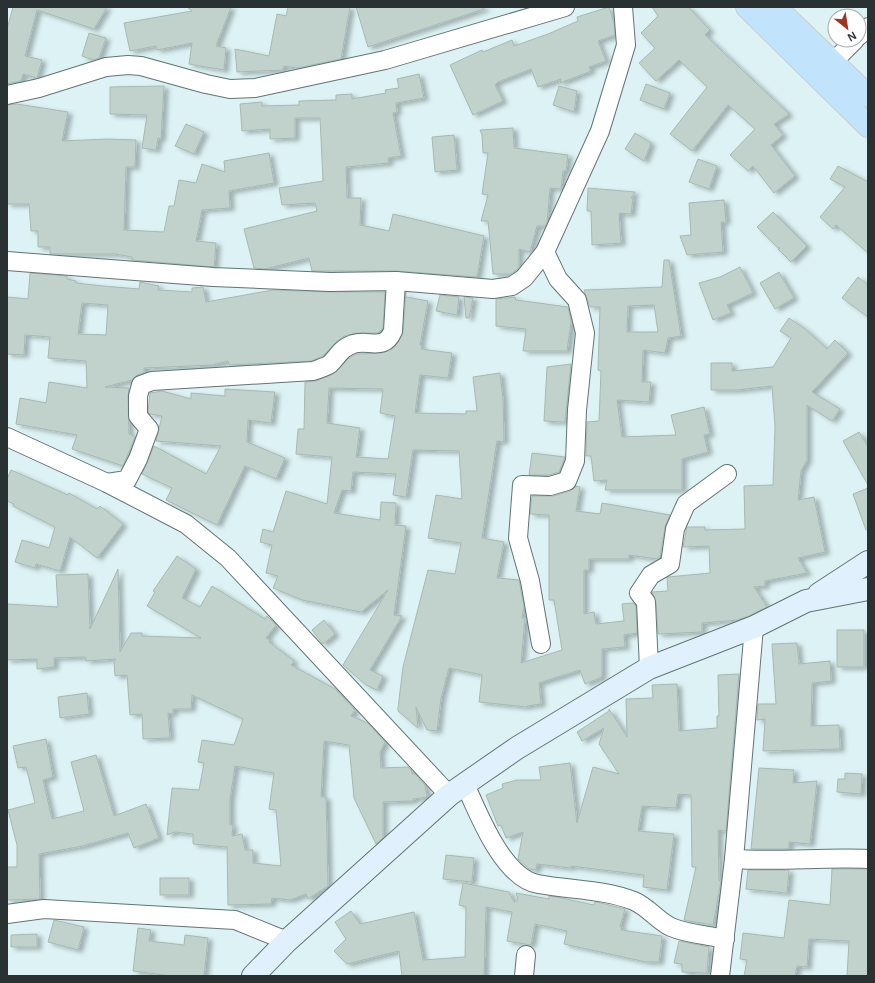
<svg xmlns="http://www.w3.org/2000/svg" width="875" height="983" font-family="Arial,sans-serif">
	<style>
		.building { fill: #c0d2cb; stroke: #a7b9b2; fill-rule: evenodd; filter: url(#shadow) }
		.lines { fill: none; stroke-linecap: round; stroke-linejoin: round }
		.minor-casing { stroke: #627476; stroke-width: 20 }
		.secondary-casing { stroke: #627476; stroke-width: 24 }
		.primary-casing { stroke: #cccece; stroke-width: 24 }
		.minor { stroke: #fff; stroke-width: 18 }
		.secondary { stroke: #e0f1fd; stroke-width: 22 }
		.primary { stroke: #c1e3fb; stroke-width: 22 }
	</style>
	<defs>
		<filter id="shadow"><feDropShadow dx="4.5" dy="2.5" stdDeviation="2" flood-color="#0004"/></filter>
	</defs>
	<rect width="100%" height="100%" fill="#ddf2f4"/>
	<g class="building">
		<polygon points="13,7 107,7 94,29 37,10 25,56 42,60 37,78 23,74 21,81 7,84 7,29"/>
		<polygon points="187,7 231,7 216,46 226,48 224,70 189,64 192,43 157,50 156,46 130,51 124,23 192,11"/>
		<polygon points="288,7 350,7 341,59 297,68 284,66 283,70 237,72 235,49 269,56 277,14 286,16"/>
		<polygon points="356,7 484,7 484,9 368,47"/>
		<polygon points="609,7 614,23 615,35 598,41 606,61 589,67 591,71 560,83 561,79 538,87 531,69 498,82 495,85 503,101 473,115 450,65 482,50 483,52 512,40 514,46 548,34 578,21 577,17"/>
		<polygon points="652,7 688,7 710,30 705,35 789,114 774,124 783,135 771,145 795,176 774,193 753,166 748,171 730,155 755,129 728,105 692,151 670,134 707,87 679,60 656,81 639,63 655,48 641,33 658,16"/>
		<polygon points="89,33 106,38 99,58 94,60 82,56"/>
		<polygon points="419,74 424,98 396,103 397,112 393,113 401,156 388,158 389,163 346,167 347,198 361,198 360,225 389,231 393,214 484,236 477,277 397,271 312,271 309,258 265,269 254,268 244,229 317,211 315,203 282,205 279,188 323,181 320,118 295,118 295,138 270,139 270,129 242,131 240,104 262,102 262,106 299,105 299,101 336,100 336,95 352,94 352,99 386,93 385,90 399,88 397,79"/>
		<polygon points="646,84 670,93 664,109 640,100"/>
		<polygon points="164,86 161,139 158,138 156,150 142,148 147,115 110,114 110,87"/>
		<polygon points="559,86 577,91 574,112 553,105"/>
		<polygon points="17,104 68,112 62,141 107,139 136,140 135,167 126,167 124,230 164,232 169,206 174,206 179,180 196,183 202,164 225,172 224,161 269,153 274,183 229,191 230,208 202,210 196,241 216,243 214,267 132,260 132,257 116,254 50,254 50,247 38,247 38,231 31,231 29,204 7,204 7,105"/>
		<polygon points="186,124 204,132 194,154 175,146"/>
		<polygon points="513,128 514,148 568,155 566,171 563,171 561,189 550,188 547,223 545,226 537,226 530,252 519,249 519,268 511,274 493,274 488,221 481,221 488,195 482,194 488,153 483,153 482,135 480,130"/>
		<polygon points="635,133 651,143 644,161 625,149"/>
		<polygon points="454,135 457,170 435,172 432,137"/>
		<polygon points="698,159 717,166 709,189 689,182"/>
		<polygon points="838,166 868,182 868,253 836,225 833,229 820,217 845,187 830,179"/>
		<polygon points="588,188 635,192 631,198 633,198 631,214 619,213 621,243 592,245 591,211 587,211"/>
		<polygon points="724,200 726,222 721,222 723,252 687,255 680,236 691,235 689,203"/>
		<polygon points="773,212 807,246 791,262 778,249 780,248 778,248 757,227"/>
		<path d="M 664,260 L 669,260 L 681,336 L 668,338 L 665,353 L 643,350 L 642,382 L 651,382 L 649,402 L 617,400 L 622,437 L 676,435 L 671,415 L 704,407 L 710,434 L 704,435 L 708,452 L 682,459 L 682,490 L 605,490 L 607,480 L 594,481 L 591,456 L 586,456 L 587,422 L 599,421 L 601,371 L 598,370 L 600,307 L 590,307 L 584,290 L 662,287 ZM 654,305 L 658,332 L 627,332 L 628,306 Z"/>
		<polygon points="740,267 753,293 727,305 731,313 713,320 699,283 720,277"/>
		<polygon points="779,272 794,298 775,309 760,283"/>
		<path d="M 30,273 L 67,276 L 67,279 L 76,281 L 76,283 L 103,286 L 139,289 L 140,282 L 159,286 L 158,290 L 192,292 L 192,288 L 203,287 L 206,302 L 273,290 L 330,292 L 385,292 L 383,328 L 378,333 L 357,333 L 344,336 L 335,343 L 323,356 L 311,361 L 229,365 L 228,361 L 212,365 L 144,368 L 144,373 L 137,375 L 132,380 L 105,387 L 129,388 L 128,396 L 129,434 L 135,437 L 123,466 L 72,449 L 77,435 L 16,424 L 20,398 L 46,403 L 49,382 L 87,388 L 86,361 L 48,358 L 50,337 L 25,335 L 24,355 L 7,354 L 7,297 L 28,299 ZM 82,303 L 108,305 L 106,335 L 78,334 Z"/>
		<polygon points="858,277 868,285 868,317 842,298"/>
		<path d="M 406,292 L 406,297 L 428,301 L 420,345 L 422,346 L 421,349 L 452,353 L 448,378 L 420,375 L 415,413 L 466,414 L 466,411 L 477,411 L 473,377 L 500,373 L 503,400 L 504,442 L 497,441 L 482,538 L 504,542 L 497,578 L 519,580 L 524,606 L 522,618 L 525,618 L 521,663 L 562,650 L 554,600 L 549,600 L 549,515 L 530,514 L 532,496 L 553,496 L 570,491 L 576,486 L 580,487 L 576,511 L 600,514 L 602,503 L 670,515 L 665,527 L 660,557 L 657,559 L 629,555 L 629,559 L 589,559 L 589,570 L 584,570 L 584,614 L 594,612 L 596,624 L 624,621 L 622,604 L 633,603 L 636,606 L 637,633 L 624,635 L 625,647 L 602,649 L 602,677 L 585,684 L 580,670 L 539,683 L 541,704 L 527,706 L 527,707 L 479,702 L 482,675 L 449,668 L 441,698 L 437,731 L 427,730 L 416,707 L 418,728 L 398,711 L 398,708 L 403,667 L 428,570 L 455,574 L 461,543 L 428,538 L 436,495 L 462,499 L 459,451 L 413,450 L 406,497 L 393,495 L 396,474 L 353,472 L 351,491 L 342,490 L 334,513 L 380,520 L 381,502 L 396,503 L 395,525 L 406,526 L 394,615 L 402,616 L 370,670 L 383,676 L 377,690 L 366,685 L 343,665 L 388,590 L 361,612 L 302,600 L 273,588 L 278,576 L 266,573 L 272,545 L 260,542 L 263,529 L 273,532 L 286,491 L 327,504 L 332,457 L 296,454 L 298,429 L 304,429 L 305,382 L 316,381 L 333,374 L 349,358 L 356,354 L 382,353 L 392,349 L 398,343 L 403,332 ZM 329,388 L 383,389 L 380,413 L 395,416 L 388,459 L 356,457 L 360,428 L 327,423 Z"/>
		<polygon points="440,295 459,297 457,315 436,311"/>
		<polygon points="464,297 473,298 469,318 466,318"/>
		<polygon points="515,297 516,300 568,307 571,322 567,351 523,351 526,329 496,326 496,299"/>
		<polygon points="789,318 805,329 827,349 835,340 848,353 812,392 840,409 832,421 807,405 807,460 801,471 798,500 814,497 825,552 798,558 807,573 765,581 765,586 754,587 767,607 749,616 738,620 702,623 702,632 658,634 656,602 652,592 668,591 667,578 668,577 710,573 709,546 683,547 687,527 705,527 705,530 745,529 744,486 773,485 775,427 772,386 737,390 711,390 711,363 732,363 732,371 773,367 791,338 780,331"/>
		<polygon points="571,364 565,422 544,421 547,367"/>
		<polygon points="225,389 275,392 271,423 248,420 247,442 285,458 276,479 245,466 217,525 166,500 172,488 142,474 154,446 206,474 221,446 156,441 162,416 150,414 148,412 150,393 162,391 191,399 191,393 225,396"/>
		<polygon points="859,432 868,447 868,485 843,441"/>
		<polygon points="532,453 565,457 559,472 549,475 529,475"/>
		<polygon points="11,470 68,495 69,493 97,509 100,506 123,524 97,558 70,537 60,571 36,564 35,568 15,562 22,540 49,548 55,527 13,506 14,504 7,501 7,479"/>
		<polygon points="868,488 868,529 866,530 853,494"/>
		<path d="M 177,556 L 196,569 L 182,598 L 200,607 L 212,586 L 265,619 L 267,616 L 276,625 L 266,638 L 270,640 L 269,642 L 294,661 L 291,665 L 335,689 L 355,710 L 351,716 L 368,723 L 385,742 L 380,752 L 381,768 L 408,767 L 412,771 L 412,774 L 415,774 L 425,785 L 427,797 L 413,799 L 413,801 L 383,802 L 383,838 L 376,844 L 354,798 L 349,745 L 324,741 L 321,797 L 326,797 L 328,886 L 308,899 L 306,894 L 290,900 L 272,898 L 271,904 L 228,905 L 227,847 L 193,844 L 193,834 L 175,832 L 167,835 L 172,788 L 199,790 L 204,763 L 198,762 L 202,740 L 234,745 L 243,719 L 192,695 L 191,709 L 173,709 L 173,714 L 168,713 L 170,738 L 143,739 L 142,714 L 130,715 L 127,675 L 115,676 L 114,662 L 116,659 L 86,661 L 85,657 L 54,658 L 54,667 L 37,669 L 37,659 L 7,660 L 7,604 L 58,607 L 56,575 L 88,574 L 90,629 L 118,569 L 120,652 L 131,633 L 142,633 L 142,636 L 201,638 L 147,606 L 155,592 L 153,591 ZM 235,766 L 274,773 L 269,809 L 276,810 L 281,866 L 253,863 L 253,850 L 245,850 L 242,834 L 232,836 L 233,825 L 230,825 L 230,799 Z"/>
		<polygon points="324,620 335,634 323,644 312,630"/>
		<rect x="837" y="630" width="27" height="37"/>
		<polygon points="797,643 799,664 830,661 831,681 812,683 811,726 839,725 840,749 763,751 765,719 757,720 758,704 776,704 772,644"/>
		<polygon points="739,674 726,831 718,830 719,881 721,881 713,925 684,920 696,867 692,867 691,795 678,794 676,808 642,806 638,831 674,834 667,890 643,887 644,875 571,866 571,868 537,864 536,870 529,869 518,859 523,832 506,838 501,825 498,826 486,795 503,788 502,784 517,780 541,780 539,767 570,763 577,823 593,767 619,774 599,744 604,728 582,741 577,732 609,711 609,709 627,737 626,699 653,698 652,685 677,684 679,731 717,728 717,716 719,716 718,675"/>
		<polygon points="87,693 89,714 60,718 58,697"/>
		<polygon points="46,739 53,777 43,780 52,819 84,811 71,762 96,755 114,816 146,804 159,838 134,848 128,833 83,846 39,854 40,899 7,900 7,867 17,867 17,845 8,810 35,803 26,767 18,768 13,746"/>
		<polygon points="759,768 794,770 793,783 817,781 810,844 789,842 789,849 751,849"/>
		<polygon points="845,773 862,774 861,794 837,792 838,779 845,779"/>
		<polygon points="446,855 474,858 472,882 443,879"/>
		<polygon points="832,869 868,869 868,976 847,976 849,941 809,939 807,967 797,966 795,976 744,976 747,960 740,959 743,933 784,938 789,900 830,905"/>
		<polygon points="748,870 789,870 787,893 746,889"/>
		<rect x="160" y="878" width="29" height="17"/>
		<polygon points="463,883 509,892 514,902 518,900 516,893 549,899 549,896 557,897 594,905 595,902 597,902 625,909 620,927 622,927 621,930 662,936 659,962 646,962 564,944 567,931 535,924 531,945 507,941 512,912 486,907 484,976 402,976 399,951 347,964 334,951 346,939 335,922 351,911 360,924 414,912 423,960 465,957 466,907 459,905"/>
		<polygon points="54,920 84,927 78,950 48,942"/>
		<polygon points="138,928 151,930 149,941 184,945 185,935 208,938 204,976 172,976 133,971"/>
		<polygon points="37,934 37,947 11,947 11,935"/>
		<polygon points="679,941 709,947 707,973 682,972 682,964 674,963"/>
	</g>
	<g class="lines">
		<g class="minor-casing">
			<g id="minor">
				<polyline points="859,36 868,27"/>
				<polyline points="833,62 855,40"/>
				<polyline points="7,95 39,88 106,67 128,65 141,66 206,84 230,89 255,88 385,60 565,7"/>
				<polyline points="7,261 213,277 330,282 396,281 493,289 512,286 524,278 545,252 600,131 626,45 623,7"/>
				<polyline points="7,437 107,483 186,524 228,558 449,795"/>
				<path d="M 107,483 L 127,480 L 138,459 L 149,429 L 138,416 L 138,396 L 141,385 L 152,381 L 313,371 C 318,369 326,367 330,364 C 339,355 340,349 353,344 C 369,339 384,352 393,331 L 396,281"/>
				<polyline points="541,644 530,581 518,538 522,485 550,486 567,481 575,461 577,410 585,333 577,300 558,279 545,252"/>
				<polyline points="649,668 646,602 639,593 651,575 670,564 675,529 686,504 727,474"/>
				<path d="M 465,784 C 478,813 503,878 538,884 C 569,890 604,889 634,901 C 648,907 658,921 671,927 C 687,934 707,935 725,939"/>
				<path d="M 734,859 C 779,862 823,857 868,859"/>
				<polyline points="7,914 44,909 235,920 287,941"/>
				<polyline points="524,976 526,955"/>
				<polyline points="720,976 734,859 754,627"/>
			</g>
		</g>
		<g class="secondary-casing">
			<g id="secondary">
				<polyline points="819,594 868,562"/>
				<polyline points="253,976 287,941 449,795 517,748 649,668 754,627 806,601 868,589"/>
			</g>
		</g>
		<g class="primary-casing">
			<g id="primary">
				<polyline points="747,7 868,126"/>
				<polyline points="775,7 868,96"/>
			</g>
		</g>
		<use href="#minor" class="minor"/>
		<use href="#secondary" class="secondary"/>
		<use href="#primary" class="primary"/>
	</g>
	<rect width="875" height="983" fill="none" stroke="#293132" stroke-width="16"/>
	<g transform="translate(847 28) rotate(150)"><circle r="19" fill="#ffffff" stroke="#a9adad"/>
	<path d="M0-3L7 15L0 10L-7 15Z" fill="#9e351f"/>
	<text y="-6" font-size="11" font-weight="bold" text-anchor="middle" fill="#293132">N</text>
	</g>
</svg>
